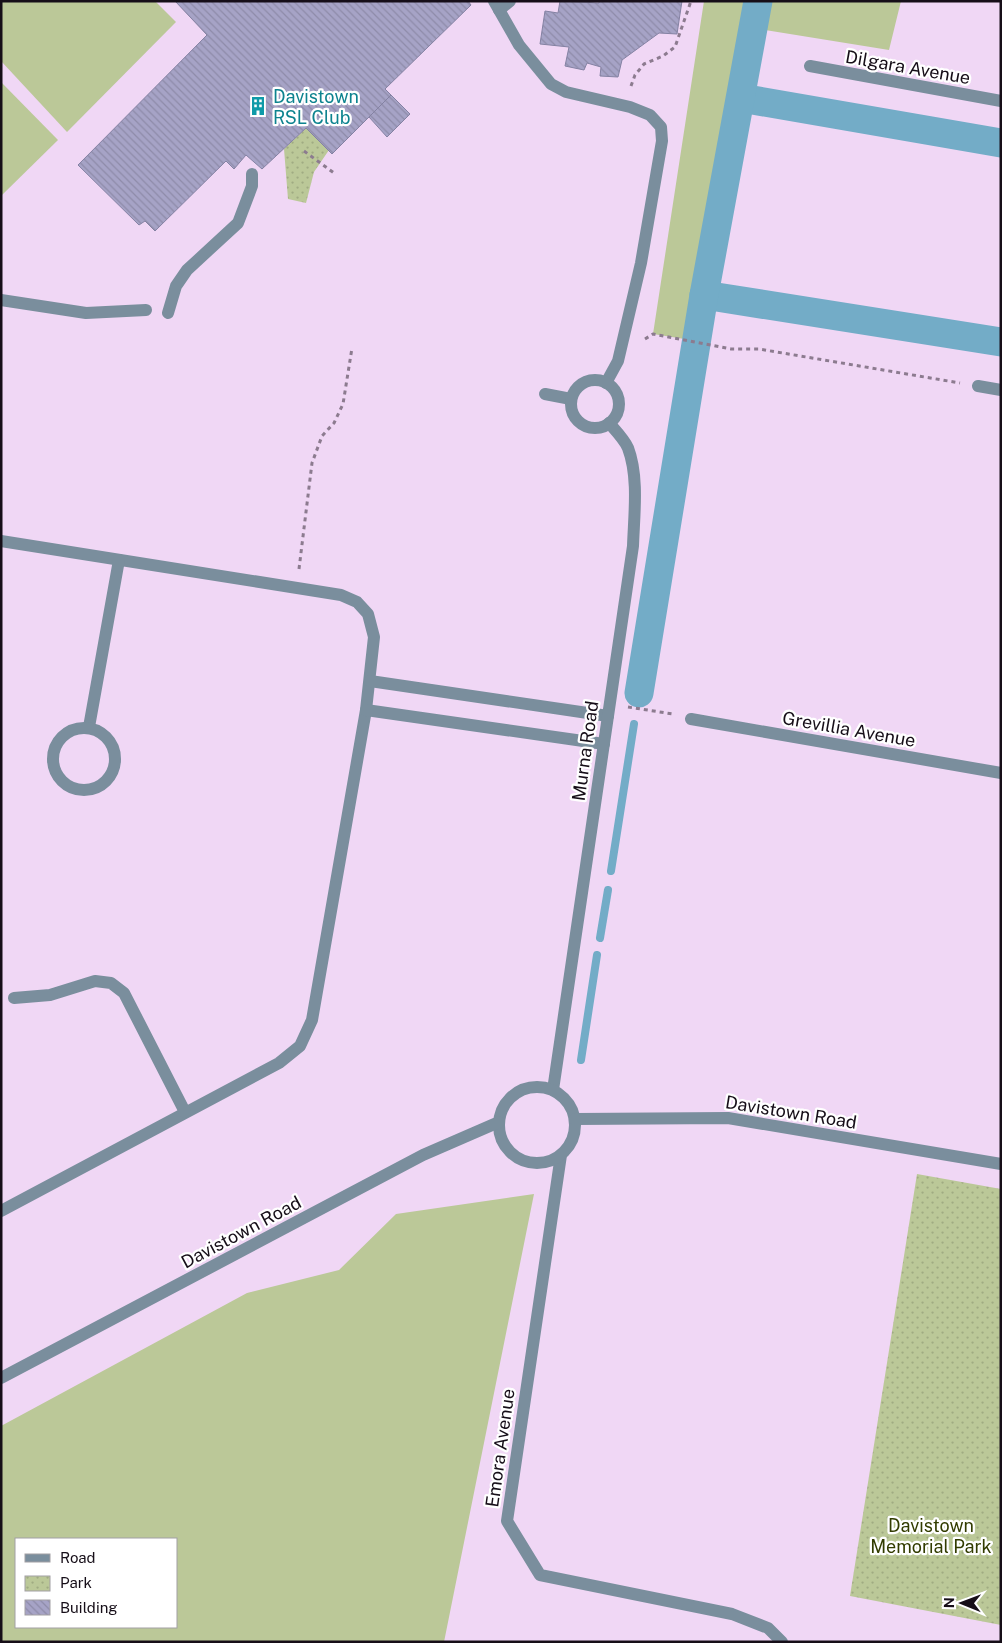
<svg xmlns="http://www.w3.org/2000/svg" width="1002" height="1643" font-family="'Public Sans',sans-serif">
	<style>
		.grass { fill: #bbc898; fill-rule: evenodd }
		.park { fill: url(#park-dots) }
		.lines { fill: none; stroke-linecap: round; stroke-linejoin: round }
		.stream { stroke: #73acc7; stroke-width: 8 }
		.canal { stroke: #73acc7; stroke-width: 29 }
		.building { fill: url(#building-back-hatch); stroke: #8482a3 }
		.path { stroke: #8c7b8f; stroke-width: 3; stroke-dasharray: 4 4; stroke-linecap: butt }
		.service { stroke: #7a8e9d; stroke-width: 12 }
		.minor { stroke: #7a8e9d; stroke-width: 12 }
		.tertiary { stroke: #7a8e9d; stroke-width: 12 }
		.labels { text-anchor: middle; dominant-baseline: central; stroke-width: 4.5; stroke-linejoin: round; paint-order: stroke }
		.street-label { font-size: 18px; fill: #160e18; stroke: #fff }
		.culture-label { font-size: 18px; fill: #0d838f; stroke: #fff; text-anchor: start }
		.park-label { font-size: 18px; fill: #323c00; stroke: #fff }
	</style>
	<defs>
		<pattern id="park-dots" width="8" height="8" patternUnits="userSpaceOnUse" patternTransform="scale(1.25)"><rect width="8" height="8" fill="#bbc898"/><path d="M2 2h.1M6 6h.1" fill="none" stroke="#a0ab82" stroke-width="1.8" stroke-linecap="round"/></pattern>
		<pattern id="building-back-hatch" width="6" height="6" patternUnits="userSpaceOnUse" patternTransform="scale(1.25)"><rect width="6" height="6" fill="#a6a3c6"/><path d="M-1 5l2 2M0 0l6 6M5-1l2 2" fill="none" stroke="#8e8ba9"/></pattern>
	</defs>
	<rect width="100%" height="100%" fill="#f0d7f5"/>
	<g class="grass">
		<polygon points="1,1 155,1 176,22 67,132 1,61"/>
		<polygon points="704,1 901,1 889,50 753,28 697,341 653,334"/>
		<polygon points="1,82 58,140 1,196"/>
		<path d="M 534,1194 L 444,1642 L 1,1642 L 1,1426 L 247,1293 L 339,1270 L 396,1214 ZM 176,1539 L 176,1627 L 16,1627 L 16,1539 Z"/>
	</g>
	<g class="park">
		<polygon points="306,128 329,150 314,172 306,203 288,199 284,149"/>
		<polygon points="917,1174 1001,1189 1001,1625 850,1596"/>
	</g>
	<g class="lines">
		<g class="stream">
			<polyline points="611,871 634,724"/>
			<polyline points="600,938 608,890"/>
			<polyline points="581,1060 597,955"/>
		</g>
		<g class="canal">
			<polyline points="741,98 1001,143"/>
			<polyline points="704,295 1001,342"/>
			<polyline points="639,693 704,295 758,1"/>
		</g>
	</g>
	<g class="building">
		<polygon points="175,1 468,1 471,5 385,89 391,95 332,154 306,128 262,169 246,155 234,169 226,161 155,231 145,221 139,225 78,165 207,35"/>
		<polygon points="560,1 599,3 599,1 682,1 677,34 659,33 622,60 618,77 600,76 601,67 587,63 584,70 565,66 569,47 540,44 545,11 558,13"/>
		<polygon points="391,95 410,114 387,137 369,117"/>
	</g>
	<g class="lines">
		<g class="path">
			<polyline points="631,86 635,75 644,64 663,56 675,47 691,1"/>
			<polyline points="304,151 334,173"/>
			<polyline points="645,339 653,334 731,349 759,349 960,383"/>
			<polyline points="299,569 312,463 322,436 334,423 343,404 352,348"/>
			<polyline points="628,707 673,714"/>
		</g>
		<g class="service">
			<polyline points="494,1 519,45 551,84 566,92 630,107 650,115 661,127 662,141 641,263 618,361 606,383"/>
			<polyline points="499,10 510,1"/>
			<polyline points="1,300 86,313 146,310"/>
			<polyline points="168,313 176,286 187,270 238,223 252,186 252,174"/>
			<polyline points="545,394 571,399"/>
			<polyline points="1,541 341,595 357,602 368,614 374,637 366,710 312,1020 300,1046 279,1063 1,1211"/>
			<polyline points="370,681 608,716"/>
			<polyline points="366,710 604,744"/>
			<polyline points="89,727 119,560"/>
			<circle cx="84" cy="759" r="31"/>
			<polyline points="14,998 50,995 95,981 111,983 124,993 185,1112"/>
		</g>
		<g class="minor">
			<polyline points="810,66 1001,101"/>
			<circle cx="595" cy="404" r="24"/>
			<polyline points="978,386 1001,390"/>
			<polyline points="691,719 1001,773"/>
			<path d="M 553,1090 L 633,546 C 634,515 639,477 628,448 C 624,439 615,430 609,423"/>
			<polyline points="561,1155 507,1521 540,1575 732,1614 768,1628 782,1642"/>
		</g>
		<g class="tertiary">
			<circle cx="537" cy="1125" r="38"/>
			<polyline points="575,1119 728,1118 1001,1164"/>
			<polyline points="1,1378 423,1155 499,1122"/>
		</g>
	</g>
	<defs>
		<g id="building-bare" transform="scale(1.5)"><path d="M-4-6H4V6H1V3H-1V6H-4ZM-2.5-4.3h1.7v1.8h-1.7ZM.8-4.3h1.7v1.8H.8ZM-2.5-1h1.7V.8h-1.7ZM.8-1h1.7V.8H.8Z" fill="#0f9aa8" stroke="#fff" stroke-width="2.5" paint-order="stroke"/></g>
	</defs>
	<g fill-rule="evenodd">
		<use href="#building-bare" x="258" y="106"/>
	</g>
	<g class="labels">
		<g class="street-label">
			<text transform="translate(908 67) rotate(10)">Dilgara Avenue</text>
			<text transform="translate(849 729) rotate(10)">Grevillia Avenue</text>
			<text transform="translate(585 751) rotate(-82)">Murna Road</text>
			<text transform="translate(791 1112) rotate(9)">Davistown Road</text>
			<text transform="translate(241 1232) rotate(-28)">Davistown Road</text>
			<text transform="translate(500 1448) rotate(-82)">Emora Avenue</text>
		</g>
		<g class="culture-label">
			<text x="273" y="96">Davistown<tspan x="273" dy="21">RSL Club</tspan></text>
		</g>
		<g class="park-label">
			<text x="931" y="1525">Davistown<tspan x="931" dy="21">Memorial Park</tspan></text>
		</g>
	</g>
	<rect width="1002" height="1643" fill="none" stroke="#160e18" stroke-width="5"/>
	<rect x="15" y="1538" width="162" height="90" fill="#ffffff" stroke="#a29fa3"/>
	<rect x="25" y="1554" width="25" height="8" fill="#7a8e9d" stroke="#a29fa3"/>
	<text x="60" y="1563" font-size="15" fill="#160e18">Road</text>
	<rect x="25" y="1576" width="25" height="15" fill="url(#park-dots)" stroke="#a29fa3"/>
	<text x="60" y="1588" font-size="15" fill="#160e18">Park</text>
	<rect x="25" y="1600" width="25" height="15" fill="url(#building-back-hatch)" stroke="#a29fa3"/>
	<text x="60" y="1613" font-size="15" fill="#160e18">Building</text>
	<g transform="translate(962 1603) rotate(271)" stroke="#ffffff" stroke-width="4" paint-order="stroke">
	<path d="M0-4L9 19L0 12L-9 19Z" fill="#160e18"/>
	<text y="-8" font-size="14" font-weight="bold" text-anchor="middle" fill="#160e18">N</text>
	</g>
</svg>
